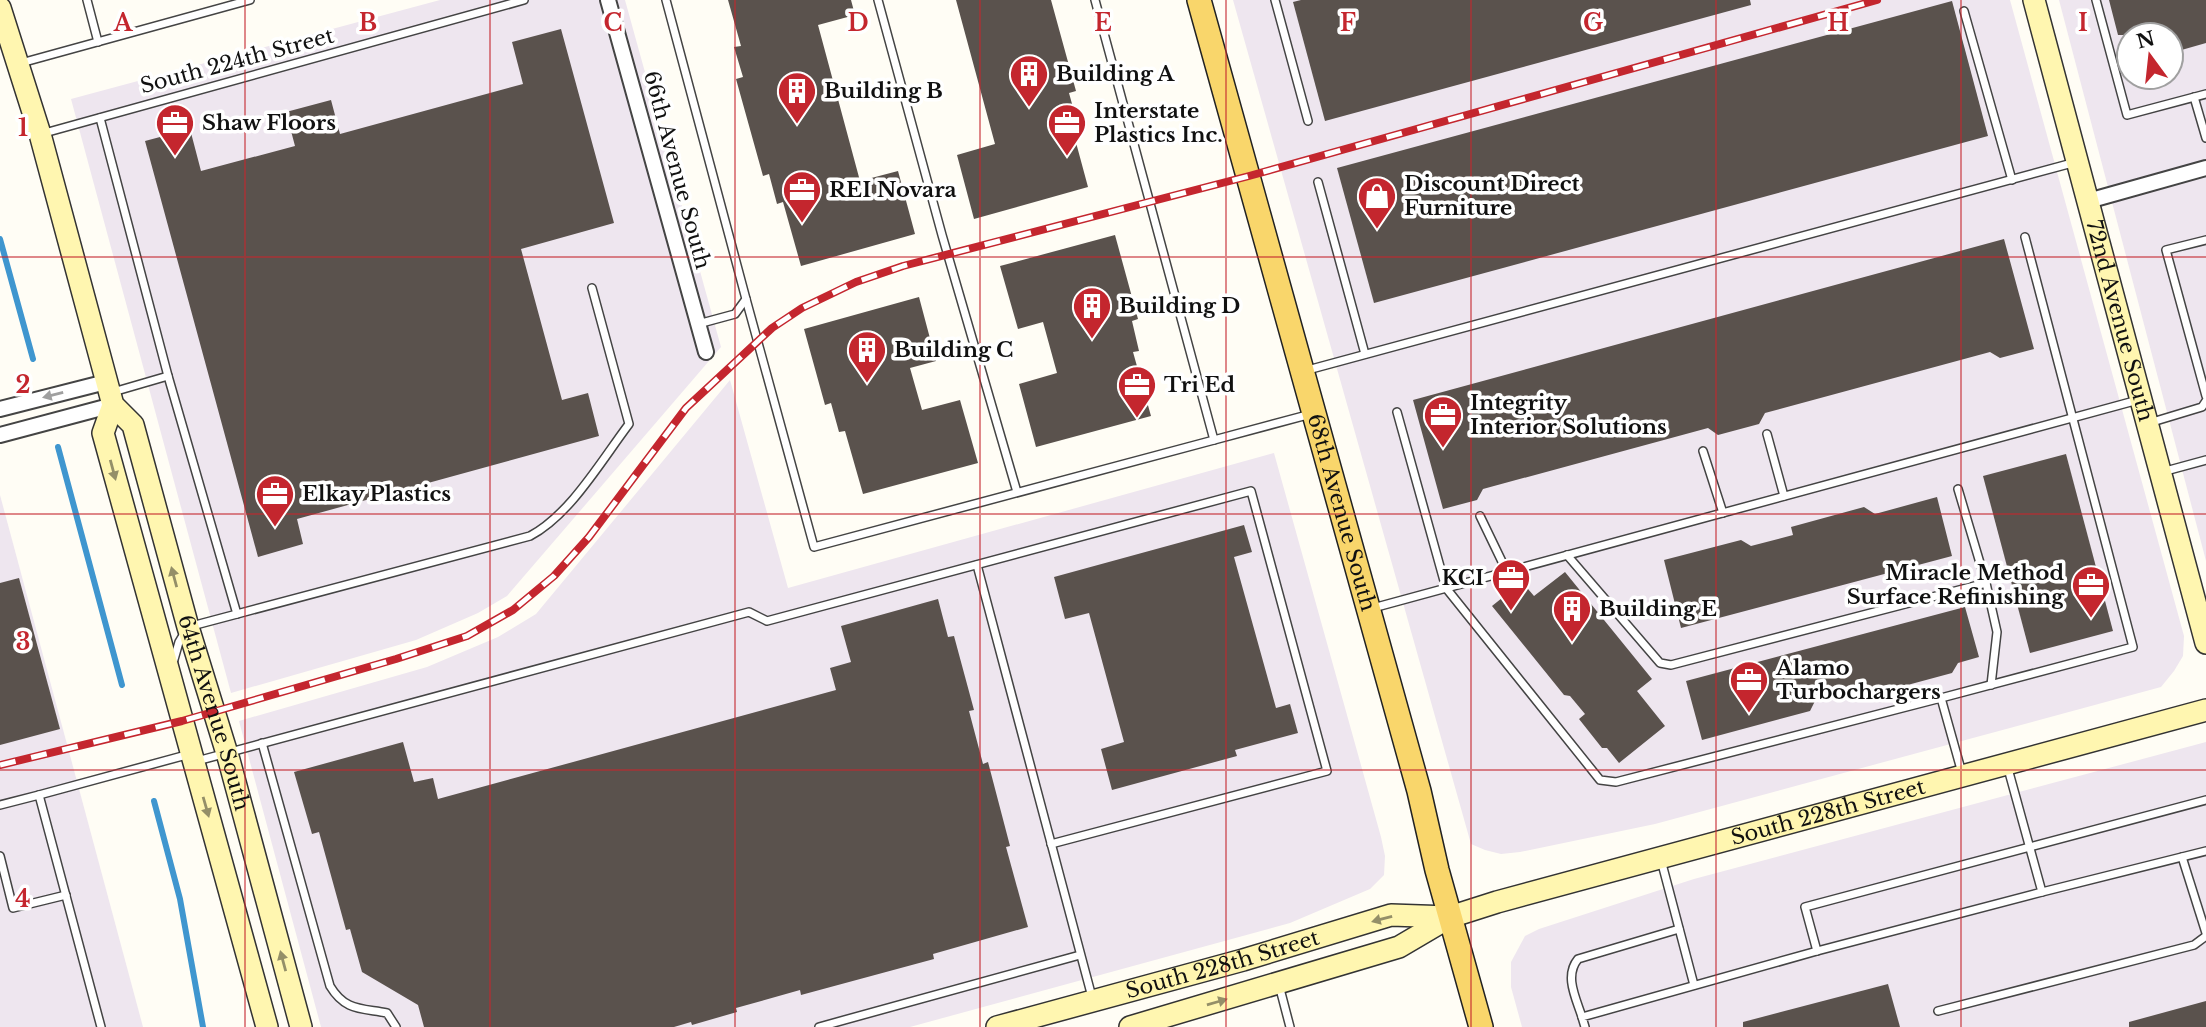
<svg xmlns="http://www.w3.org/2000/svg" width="2206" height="1027" font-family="'Libre Baskerville',serif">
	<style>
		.industrial { fill: #eee6ef; fill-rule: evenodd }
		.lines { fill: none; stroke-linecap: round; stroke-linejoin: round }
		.stream { stroke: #3f96cf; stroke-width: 6 }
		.building { fill: #5a524d }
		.lane-casing { stroke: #444; stroke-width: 10 }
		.street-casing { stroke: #444; stroke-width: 18 }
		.secondary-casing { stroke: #333; stroke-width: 24 }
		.primary-casing { stroke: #222; stroke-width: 26 }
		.lane { stroke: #fff; stroke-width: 7 }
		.street { stroke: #fff; stroke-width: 14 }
		.secondary { stroke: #fff6b0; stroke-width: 21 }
		.primary { stroke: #f9d66b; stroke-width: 23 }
		.rail-casing { stroke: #c4262e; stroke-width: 8 }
		.rail { stroke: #fff; stroke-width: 5; stroke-dasharray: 16; stroke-linecap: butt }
		.oneway { fill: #a0a0a0 }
		.oneway2 { fill: #948f68 }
		.grid { fill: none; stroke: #c4262e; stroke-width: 2; stroke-opacity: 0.55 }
		.labels { text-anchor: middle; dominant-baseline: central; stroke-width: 7; stroke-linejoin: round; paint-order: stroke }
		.street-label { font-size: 21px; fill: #111; stroke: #fff }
		.poi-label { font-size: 21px; font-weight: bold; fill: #111; stroke: #fff; text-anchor: start }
		.grid-label { font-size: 23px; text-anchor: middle; font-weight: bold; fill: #c4262e; stroke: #fff; stroke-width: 7; stroke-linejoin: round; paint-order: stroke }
	</style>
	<rect width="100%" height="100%" fill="#fffdf5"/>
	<g class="industrial">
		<polygon points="440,0 625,0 721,347 507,596 478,613 416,640 231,693 71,99"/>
		<polygon points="1233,0 2010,0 2184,636 2183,656 2174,671 2161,687 1655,824 1520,852 1501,854 1485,850 1471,844"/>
		<path d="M 2059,0 L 2206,0 L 2206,561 ZM 2129,35 L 2171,35 L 2171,77 L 2129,77 Z"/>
		<polygon points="730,380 788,588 1274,453 1381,837 1385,856 1384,875 1370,889 1290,923 910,1027 321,1027 239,721 427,667 498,637 536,614"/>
		<polygon points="0,495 143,1027 0,1027"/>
		<polygon points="2206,742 2206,1027 1522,1027 1511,987 1511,962 1525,936 1539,929 1694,879"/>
	</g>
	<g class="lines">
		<g class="stream">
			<polyline points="0,239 33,359"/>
			<polyline points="58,447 122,685"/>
			<polyline points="154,801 180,899 203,1027"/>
		</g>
	</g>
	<g class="building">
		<polygon points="728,0 851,0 855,15 818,25 860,181 898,171 915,234 801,266 783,202 777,204 769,174 763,176 736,79 743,77 734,47 741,46"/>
		<polygon points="956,0 1051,0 1076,91 1069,93 1077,122 1071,124 1088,187 974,219 957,155 995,144"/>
		<polygon points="1301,0 1750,0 1751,5 1325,121 1293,2"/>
		<polygon points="2109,0 2206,0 2206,43 2171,53 2171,35 2118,35"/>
		<polygon points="1952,1 1988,136 1374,303 1337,168"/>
		<polygon points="561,29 614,223 521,249 562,400 588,393 599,436 297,519 303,544 258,557 145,141 190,129 201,171 295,146 286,112 331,100 340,134 523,84 512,42"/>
		<polygon points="1115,235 1138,319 1132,321 1139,351 1133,352 1151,416 1036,447 1019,384 1057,373 1043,322 1018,329 1000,266"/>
		<polygon points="2004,239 2034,349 2000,358 1990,352 1765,413 1759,424 1718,435 1708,428 1483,489 1477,500 1443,509 1413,400"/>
		<polygon points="919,297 936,361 910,368 922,410 960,400 978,463 863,494 845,431 839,432 831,403 825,405 804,329"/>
		<polygon points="2066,454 2113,631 2030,653 1983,476"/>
		<polygon points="1937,497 1952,556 1681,628 1664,560 1741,540 1751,546 1793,535 1791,527 1864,507 1875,514"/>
		<polygon points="1244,525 1252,552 1234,557 1276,708 1290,704 1298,733 1235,750 1237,756 1112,790 1101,749 1124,742 1089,613 1065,619 1054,577"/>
		<polygon points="1565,572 1652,679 1637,691 1665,726 1619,763 1607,748 1602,748 1579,719 1585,714 1570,696 1564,695 1492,606 1522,582 1534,596"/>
		<polygon points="19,578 60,729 0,745 0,583"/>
		<polygon points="938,599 948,637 954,636 974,710 969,711 983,764 988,762 1010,846 1006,847 1028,927 933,954 934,959 801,995 800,990 736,1008 737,1012 692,1025 691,1022 674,1027 424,1027 418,1005 362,972 350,929 346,930 319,832 312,834 294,772 403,742 414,782 433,778 438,799 836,690 830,668 851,662 841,626"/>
		<polygon points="1965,607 1979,657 1958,663 1952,673 1863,697 1861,688 1815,701 1810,711 1702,740 1686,681"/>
		<polygon points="1888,984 1900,1027 1743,1027 1743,1022"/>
		<polygon points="2206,1001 2206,1027 2129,1027 2129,1022"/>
	</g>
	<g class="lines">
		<g class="lane-casing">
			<g id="lane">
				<polyline points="87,0 98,42"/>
				<polyline points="666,0 746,299 735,314 698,324"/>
				<polyline points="878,0 942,235 1017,492"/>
				<polyline points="1095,0 1214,440 1311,414"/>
				<polyline points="1275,0 1308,121"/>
				<polyline points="2096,0 2127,115 2206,94"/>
				<polyline points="1964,11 2012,180"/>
				<polyline points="21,63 250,0"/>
				<polyline points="2194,97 2206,138"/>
				<polyline points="100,118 168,376 237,614 188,627 179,642 173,663"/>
				<polyline points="41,134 524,0"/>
				<polyline points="1318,182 1365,354"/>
				<polyline points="2206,240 2166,250 2206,396"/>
				<polyline points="746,299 814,547 1214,440"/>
				<polyline points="1304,371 2076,162"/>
				<polyline points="113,392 168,376"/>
				<polyline points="1397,412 1446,588 1600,780 1616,782 1941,698"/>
				<polyline points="2149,423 2202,407 2206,401"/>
				<polyline points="1767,434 1784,496"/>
				<polyline points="1703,451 1723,513"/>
				<polyline points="2162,472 2206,460"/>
				<polyline points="1958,489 1986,583 1997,632 1991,685"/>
				<polyline points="1480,516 1507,572"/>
				<polyline points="1567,555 1660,663 1671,665 1986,583"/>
				<polyline points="977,565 1092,997"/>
				<polyline points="1373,608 2138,400"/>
				<path d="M 237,614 L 530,536 C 570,515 601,461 629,424 L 592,288"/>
				<path d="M 262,743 L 330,986 C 345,1011 361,1008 387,1013 L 396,1027"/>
				<polyline points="197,761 749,612 767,621 1251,491 1327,771 1051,844"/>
				<polyline points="1962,773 1941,698 2133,647 2025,237"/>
				<polyline points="39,795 190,754"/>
				<polyline points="0,805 39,795 101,1027"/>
				<polyline points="0,856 13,908 66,895"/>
				<polyline points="2182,857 2206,933"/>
				<polyline points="1661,860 1694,985"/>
				<polyline points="2042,892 2206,851"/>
				<polyline points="1817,951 1805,907 2206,800"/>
				<polyline points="1279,985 1290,1027"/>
				<polyline points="1938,1011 2194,945 2206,936"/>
				<path d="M 1582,1017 C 1576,998 1564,976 1578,959 L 1679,929"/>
				<polyline points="819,1027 1080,955"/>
				<polyline points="1585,1027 1582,1017 1817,951 2042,892 2007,765"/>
			</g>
		</g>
		<g class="street-casing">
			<g id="street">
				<polyline points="608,0 706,352"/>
				<polyline points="2088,201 2206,168"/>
				<polyline points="0,409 106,382"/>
				<polyline points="0,435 113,405"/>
			</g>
		</g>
		<g class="secondary-casing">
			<g id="secondary">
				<path id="s1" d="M 2034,0 L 2206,643"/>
				<path id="s2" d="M 0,8 L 40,134 L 113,405 L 133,425 L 188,627 L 229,760 L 301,1027"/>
				<polyline points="113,405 103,433 267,1027"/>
				<path id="s3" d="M 997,1027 L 1243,960 L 1391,915 L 1450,917"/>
				<path id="s4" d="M 1130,1027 L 1399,947 L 1450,917 L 1497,902 L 2206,710"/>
			</g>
		</g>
		<g class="primary-casing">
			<g id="primary">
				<path id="s5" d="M 1199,0 L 1419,791 L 1437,870 L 1481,1027"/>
			</g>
		</g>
		<use href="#lane" class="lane"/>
		<use href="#street" class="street"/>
		<use href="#secondary" class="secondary"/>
		<use href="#primary" class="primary"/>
		<g class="rail-casing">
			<polyline id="rail" points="0,765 182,721 396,659 467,636 513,610 554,576 589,537 686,408 772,328 802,308 856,282 903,266 1249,176 1877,0"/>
		</g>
		<use href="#rail" class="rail"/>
	</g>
	<defs><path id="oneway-solid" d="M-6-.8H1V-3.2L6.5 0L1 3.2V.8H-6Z" transform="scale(1.75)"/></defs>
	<use class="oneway" href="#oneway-solid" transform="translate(53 395) rotate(166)"/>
	<g class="oneway2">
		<use href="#oneway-solid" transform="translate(113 470) rotate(75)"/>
		<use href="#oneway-solid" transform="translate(174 577) rotate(-105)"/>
		<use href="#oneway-solid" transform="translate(206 807) rotate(74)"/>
		<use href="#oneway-solid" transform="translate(1382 919) rotate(165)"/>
		<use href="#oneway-solid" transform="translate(283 961) rotate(-105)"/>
		<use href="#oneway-solid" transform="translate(1217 1002) rotate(-16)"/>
	</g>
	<path class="grid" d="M 245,0 L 245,1027M 490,0 L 490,1027M 735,0 L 735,1027M 980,0 L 980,1027M 1226,0 L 1226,1027M 1471,0 L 1471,1027M 1716,0 L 1716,1027M 1961,0 L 1961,1027M 0,257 L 2206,257M 0,514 L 2206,514M 0,770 L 2206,770"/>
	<defs>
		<g id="building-pin" transform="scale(2.0125)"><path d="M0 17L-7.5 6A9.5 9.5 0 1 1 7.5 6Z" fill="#c4262e" stroke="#fff"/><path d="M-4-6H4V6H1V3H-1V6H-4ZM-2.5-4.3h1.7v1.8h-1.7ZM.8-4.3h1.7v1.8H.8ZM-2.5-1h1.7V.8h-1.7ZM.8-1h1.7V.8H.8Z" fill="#fff"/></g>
		<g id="office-pin" transform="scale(2.0125)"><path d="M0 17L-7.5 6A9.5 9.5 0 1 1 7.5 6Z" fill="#c4262e" stroke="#fff"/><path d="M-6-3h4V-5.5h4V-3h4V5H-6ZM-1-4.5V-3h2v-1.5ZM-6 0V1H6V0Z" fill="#fff"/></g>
		<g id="shop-pin" transform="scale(2.0125)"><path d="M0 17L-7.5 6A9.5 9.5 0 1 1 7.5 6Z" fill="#c4262e" stroke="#fff"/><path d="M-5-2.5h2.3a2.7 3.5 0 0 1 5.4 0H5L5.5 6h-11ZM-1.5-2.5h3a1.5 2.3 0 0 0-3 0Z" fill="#fff"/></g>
	</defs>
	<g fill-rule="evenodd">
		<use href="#building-pin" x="1029" y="74"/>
		<use href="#building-pin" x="797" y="91"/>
		<use href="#office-pin" x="175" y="123"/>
		<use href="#office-pin" x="1067" y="123"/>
		<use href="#office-pin" x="802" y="190"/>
		<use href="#shop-pin" x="1377" y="196"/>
		<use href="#building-pin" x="1092" y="306"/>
		<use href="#building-pin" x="867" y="350"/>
		<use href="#office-pin" x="1137" y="385"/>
		<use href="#office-pin" x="1443" y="415"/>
		<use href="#office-pin" x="275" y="494"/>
		<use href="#office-pin" x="1511" y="578"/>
		<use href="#office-pin" x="2091" y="585"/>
		<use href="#building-pin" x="1572" y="609"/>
		<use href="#office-pin" x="1749" y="680"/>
	</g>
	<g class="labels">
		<g class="street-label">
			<text transform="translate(237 61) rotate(-15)">South 224th Street</text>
			<text transform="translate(677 170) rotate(75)">66th Avenue South</text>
			<text stroke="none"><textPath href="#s1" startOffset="332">72nd Avenue South</textPath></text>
			<text stroke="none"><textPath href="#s5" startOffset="532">68th Avenue South</textPath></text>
			<text stroke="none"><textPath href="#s2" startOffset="740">64th Avenue South</textPath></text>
			<text stroke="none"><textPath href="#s4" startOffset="732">South 228th Street</textPath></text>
			<text stroke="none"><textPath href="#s3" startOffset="234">South 228th Street</textPath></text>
		</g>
		<g class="poi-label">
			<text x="1056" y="74">Building A</text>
			<text x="824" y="91">Building B</text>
			<text x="1094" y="111">Interstate<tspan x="1094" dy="24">Plastics Inc.</tspan></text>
			<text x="202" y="123">Shaw Floors</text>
			<text x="1404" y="184">Discount Direct<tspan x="1404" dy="24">Furniture</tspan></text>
			<text x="829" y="190">REI Novara</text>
			<text x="1119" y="306">Building D</text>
			<text x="894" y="350">Building C</text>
			<text x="1164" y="385">Tri Ed</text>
			<text x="1470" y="403">Integrity<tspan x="1470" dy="24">Interior Solutions</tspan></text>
			<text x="302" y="494">Elkay Plastics</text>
			<text x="2064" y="573" text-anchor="end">Miracle Method<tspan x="2064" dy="24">Surface Refinishing</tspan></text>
			<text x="1484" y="578" text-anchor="end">KCI</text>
			<text x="1599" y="609">Building E</text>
			<text x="1776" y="668">Alamo<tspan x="1776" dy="24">Turbochargers</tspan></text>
		</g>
	</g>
	<g class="grid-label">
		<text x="123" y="31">A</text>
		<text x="368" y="31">B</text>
		<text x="613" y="31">C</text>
		<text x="858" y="31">D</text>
		<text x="1103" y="31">E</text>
		<text x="1348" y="31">F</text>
		<text x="1593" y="31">G</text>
		<text x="1838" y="31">H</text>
		<text x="2083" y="31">I</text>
		<text x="23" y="136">1</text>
		<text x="23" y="393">2</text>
		<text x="23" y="650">3</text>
		<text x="23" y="907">4</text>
	</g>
	<g transform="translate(2150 56) rotate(345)"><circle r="33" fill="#ffffff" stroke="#a0a0a0" stroke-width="2"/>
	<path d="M0-5L12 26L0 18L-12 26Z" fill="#c4262e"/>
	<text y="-10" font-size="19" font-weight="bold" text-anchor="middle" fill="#111111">N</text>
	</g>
</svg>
